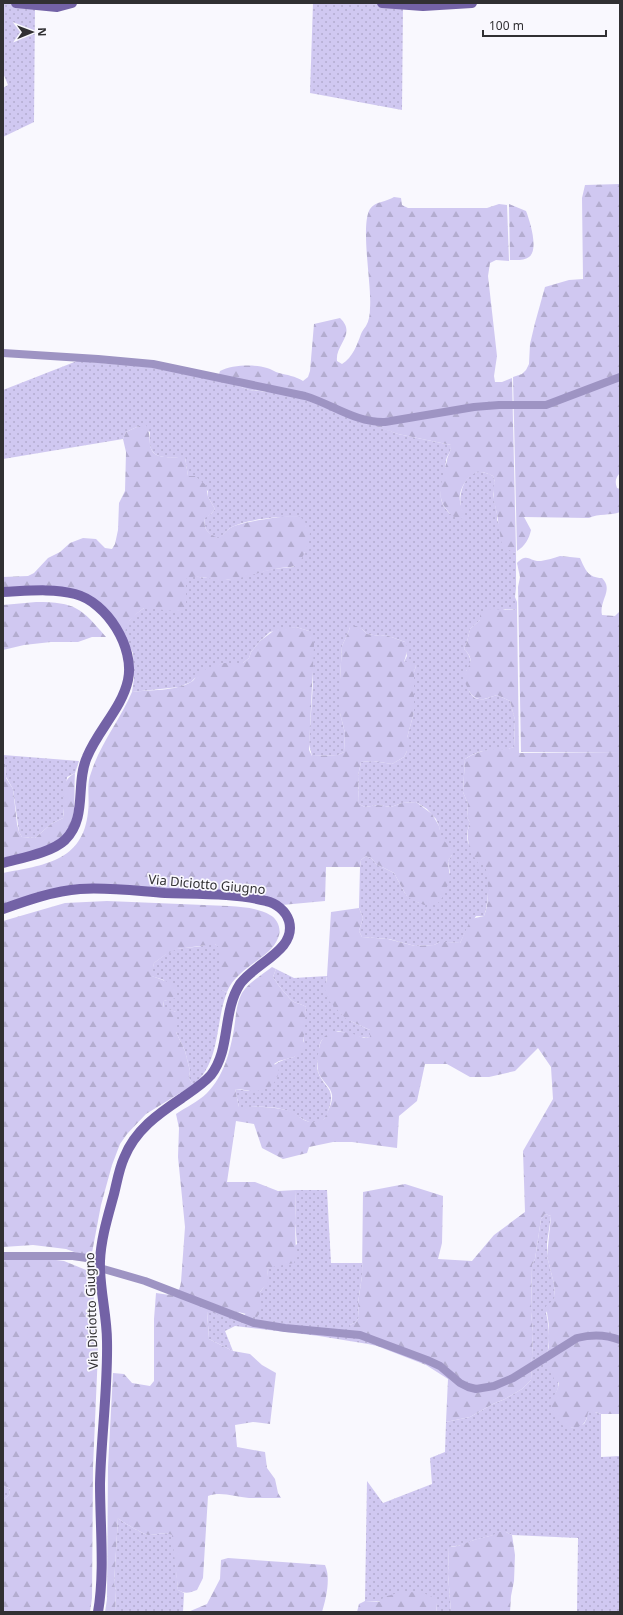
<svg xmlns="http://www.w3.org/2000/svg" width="623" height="1615" font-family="'Noto Sans',sans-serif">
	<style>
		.grass { fill: url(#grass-dots) }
		.forest { fill: url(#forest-firs) }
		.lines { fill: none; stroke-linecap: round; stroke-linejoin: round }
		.street { stroke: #9e94c3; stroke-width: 8 }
		.secondary { stroke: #7362a6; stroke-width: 10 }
		.labels { text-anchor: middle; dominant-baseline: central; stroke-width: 3.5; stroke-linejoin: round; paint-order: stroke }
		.street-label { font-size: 13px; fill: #313033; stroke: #f9f8fe }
	</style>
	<defs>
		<pattern id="grass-dots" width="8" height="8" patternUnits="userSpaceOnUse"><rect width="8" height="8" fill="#d0c8f1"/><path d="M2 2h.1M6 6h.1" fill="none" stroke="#b3accf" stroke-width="1.8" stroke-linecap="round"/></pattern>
		<pattern id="forest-firs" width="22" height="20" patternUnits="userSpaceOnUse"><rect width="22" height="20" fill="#d0c8f1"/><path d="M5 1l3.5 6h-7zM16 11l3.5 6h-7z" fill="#b3accf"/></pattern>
	</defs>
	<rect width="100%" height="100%" fill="#f9f8fe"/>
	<g class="grass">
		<polygon points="3,3 35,4 34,122 3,137 3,88 8,85 3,73"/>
		<polygon points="313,3 391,3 403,4 402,110 310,93"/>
		<path d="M 77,361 L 149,367 L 231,383 L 249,390 L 290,394 L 398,434 L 451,445 C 451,451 450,452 447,457 C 445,461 446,468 445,473 C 441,491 436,499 450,514 L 461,507 C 458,495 465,471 480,472 C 484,472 489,474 493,476 L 495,482 L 493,494 L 497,514 L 497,520 L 514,553 L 516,552 L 516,588 L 515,597 L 517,602 L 517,610 L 505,609 L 480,620 L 470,629 L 467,642 L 464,649 C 469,654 471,658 471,666 L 466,671 C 467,683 467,702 485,699 C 489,698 493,696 497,695 L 510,701 L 515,720 L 514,747 C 497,754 484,745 465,759 L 463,792 L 468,804 L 467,817 L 470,823 C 461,846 474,848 485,863 C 491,872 488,906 484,916 L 476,916 L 466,931 L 460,943 L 440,942 L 434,945 L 415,946 L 389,939 L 362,937 L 359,931 L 363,918 L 359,908 L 360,867 L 361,860 L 366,856 L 372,859 L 376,864 L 394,873 L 406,895 L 419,903 L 450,873 L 448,861 L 452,855 L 452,849 L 441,839 L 439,826 L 436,819 L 427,809 L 416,802 L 402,803 L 391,807 L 378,805 L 365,807 L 359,804 L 358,776 L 361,762 L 373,761 L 392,764 L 404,757 L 407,751 L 407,738 L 414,712 L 414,672 L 416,666 L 404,662 L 407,656 L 405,642 L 386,635 L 380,636 L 367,634 L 362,629 L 350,627 L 348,633 L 342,646 L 340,679 L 340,713 L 345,733 L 344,752 L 338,755 L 312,756 L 309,744 L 313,683 L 309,631 L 296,627 L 270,632 L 260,641 L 251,652 L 249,658 L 243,663 L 223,663 L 195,678 L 191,682 L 179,687 L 132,692 L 134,679 L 133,653 L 125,638 L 125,626 L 133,616 L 144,608 L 186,605 L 186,578 L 193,575 L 199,577 L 227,580 L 273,569 L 293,567 L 298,563 L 305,552 L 306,527 L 299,517 C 283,516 246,519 232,527 C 226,530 224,535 218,539 C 208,533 203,530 205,517 L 211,514 L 215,509 L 208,497 L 208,491 L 188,476 L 185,457 C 173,456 153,462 150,445 C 149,441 150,436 150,432 L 139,426 L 126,432 L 123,439 L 3,459 L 3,390 Z"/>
		<polygon points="3,755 79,761 75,773 67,777 63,818 51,824 35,838 22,837 19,832 13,789 6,777 5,764 3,763"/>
		<path d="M 208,944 L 215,944 L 221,948 L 221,990 L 227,992 C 215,1022 221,1063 193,1085 L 189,1078 L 190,1071 L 185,1051 L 176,1032 L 176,1012 L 163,1008 L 164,1001 L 170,999 L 164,980 L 151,976 L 154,963 C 161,958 168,951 176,949 C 187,947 198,948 208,944 Z"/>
		<path d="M 276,969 L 294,978 L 327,976 C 325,984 327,987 330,994 C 341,1019 346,1019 370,1030 L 370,1037 C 361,1039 348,1033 338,1031 C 333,1033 326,1036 322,1040 C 319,1043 319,1050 319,1054 C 318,1060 316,1067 318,1072 C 324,1088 336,1088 329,1108 C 328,1111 327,1116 324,1119 C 312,1130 298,1114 288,1111 C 273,1105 255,1107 239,1107 L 235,1089 L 249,1091 C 263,1075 272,1061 294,1057 L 304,1041 L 304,1021 L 306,1007 C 302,1004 299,1004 294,1002 C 290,1000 275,981 273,977 Z"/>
		<path d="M 296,1190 L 327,1190 L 331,1263 L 362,1263 L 362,1276 L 358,1303 L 359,1317 L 356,1322 L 350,1325 L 369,1338 L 368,1344 L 319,1336 L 235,1326 L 225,1331 L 233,1351 L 209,1339 L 207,1311 L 238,1312 L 244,1315 L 260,1305 L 260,1292 C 266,1285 268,1278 267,1268 L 273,1266 L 297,1244 L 295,1223 Z"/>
		<path d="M 545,1214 L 551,1216 L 547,1243 L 547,1256 L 554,1284 L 555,1297 L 546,1313 C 550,1329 550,1344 546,1359 C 553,1372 564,1380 555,1395 L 571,1428 L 584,1424 L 587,1418 L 587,1412 L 595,1412 L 601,1414 L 601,1457 L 620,1456 L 620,1612 L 577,1612 L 578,1538 L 512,1535 L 506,1532 L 474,1540 L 462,1545 L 449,1547 L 448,1574 L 451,1612 L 437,1612 L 436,1603 L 365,1601 L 367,1481 L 383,1503 L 432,1484 L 430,1458 L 445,1452 L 446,1422 L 470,1417 L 493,1404 L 505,1399 L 522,1389 L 531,1380 L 533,1332 L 531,1312 L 532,1265 L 535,1259 L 541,1219 Z"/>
		<polygon points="3,1485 10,1489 9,1495 3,1500"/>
		<path d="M 118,1518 C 122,1522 143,1534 148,1535 C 157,1535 164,1531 173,1535 L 178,1590 L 184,1593 L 183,1612 L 115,1612 L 116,1590 L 114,1584 Z"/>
	</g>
	<g class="forest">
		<path d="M 620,184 L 620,473 C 615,478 615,482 617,488 L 620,489 L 620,512 C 610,516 599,513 589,518 L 524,517 L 531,530 C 529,539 525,546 517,551 L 513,377 L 522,374 L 526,370 L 529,364 L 530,344 L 535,323 L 545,287 L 569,280 L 583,279 L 582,198 L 585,185 Z"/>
		<path d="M 394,197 L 401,198 L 402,205 L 408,208 L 487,208 L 499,204 L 507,205 L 509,261 L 496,260 L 490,263 L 488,276 L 497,356 L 494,376 L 495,382 L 502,382 L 512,378 L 516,552 L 514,553 L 503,546 L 501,541 L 497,514 L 494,501 L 493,488 L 495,482 L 493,476 C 489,474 484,472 480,472 C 468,472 458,491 460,501 C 460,506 463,509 465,513 L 463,519 C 455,518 451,516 447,510 C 434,496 444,476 447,460 C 448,454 451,453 451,445 L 398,434 L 380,428 L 350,413 L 276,392 L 249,390 L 218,378 L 220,371 C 232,365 254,364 267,368 C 271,369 275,372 279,373 C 287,375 295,376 303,381 L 308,377 L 310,371 L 314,324 L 340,318 C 357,334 335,344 337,361 L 342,364 C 353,357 357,345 361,334 C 362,331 364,329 366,326 C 369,321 370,314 370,308 C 372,286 360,225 370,209 C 375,201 387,202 394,197 Z"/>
		<path d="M 509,204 L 526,211 C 530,221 539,250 529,257 C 524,261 516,260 510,260 Z"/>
		<path d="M 146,425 C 150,432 149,437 150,444 C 152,462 173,456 185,457 L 188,476 L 195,476 L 206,485 L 208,497 L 215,509 L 211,514 L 205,518 C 203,530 208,533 218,538 C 224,535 226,530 232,527 C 241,522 292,514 300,517 C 302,518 303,520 305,521 L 306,527 L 310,533 C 309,543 304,557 298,564 C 293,568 286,567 280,568 C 262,571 243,579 225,580 C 213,581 197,573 186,579 L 186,605 L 184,612 L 144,608 C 131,618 125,622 125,638 L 80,592 L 3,590 L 3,577 L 28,576 L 34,573 L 48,558 L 60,552 L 70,543 L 83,538 L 96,539 L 105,548 L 112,549 L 115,544 L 118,530 L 119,503 L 125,491 L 126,452 L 123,439 L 126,432 L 139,426 Z"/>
		<path d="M 560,556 L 580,558 C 585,569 588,578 602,578 C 614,590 599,600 602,615 L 615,616 L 619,612 L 620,601 L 620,753 L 521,752 L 518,587 L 520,577 L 517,563 C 528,552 529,562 541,561 C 547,560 554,558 560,556 Z"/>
		<path d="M 36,602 C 76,602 81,608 106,637 L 92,637 L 78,642 L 51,642 L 24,645 L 3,650 L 3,605 Z"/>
		<path d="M 486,609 L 517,610 L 519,753 L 620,753 L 620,1414 L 601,1414 L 595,1412 L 588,1412 C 586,1427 579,1428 565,1428 C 557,1420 551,1409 550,1399 C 556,1394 558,1390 559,1383 L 554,1379 L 546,1359 L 549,1346 L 549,1326 L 546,1306 L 551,1302 L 555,1297 L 554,1284 L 547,1256 L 551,1216 L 545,1214 L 541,1219 L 535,1259 L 532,1265 L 531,1312 L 533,1332 L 531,1380 L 522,1389 L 505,1399 L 493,1404 L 470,1417 L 446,1422 L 448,1379 L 426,1365 L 377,1346 L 368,1344 L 369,1338 L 351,1331 L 350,1325 L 356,1322 L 359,1317 L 358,1303 L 362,1276 L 363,1192 L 405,1184 L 443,1196 L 442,1243 L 438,1259 L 472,1261 L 494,1235 L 525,1212 L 523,1151 L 553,1099 L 551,1067 L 538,1048 L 515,1071 L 489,1077 L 470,1077 L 447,1064 L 425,1064 L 417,1101 L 399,1116 L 397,1148 L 352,1142 L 333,1142 L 309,1147 L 307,1153 L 283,1159 L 262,1148 L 254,1124 L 236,1121 L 227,1182 L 255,1182 L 278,1191 L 296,1190 L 295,1223 L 296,1257 L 294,1263 L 267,1268 L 268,1282 L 260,1292 L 260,1312 L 257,1317 C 250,1316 239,1311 232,1312 C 227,1313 224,1317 219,1315 C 214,1314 215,1312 207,1312 L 209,1339 L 233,1351 L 250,1354 L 262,1365 L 276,1373 L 270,1424 L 253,1422 L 235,1425 L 237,1447 L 265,1452 L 267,1468 L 275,1479 L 278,1493 L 281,1498 C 270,1498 259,1498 249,1498 C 235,1497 221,1491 208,1496 L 203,1578 L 197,1590 C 189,1593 185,1594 178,1590 L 172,1535 C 164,1531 157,1535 148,1535 C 143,1534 122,1522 118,1518 L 114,1584 L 116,1590 L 115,1612 L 105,1612 L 107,1599 L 108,1467 L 113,1373 L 124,1374 L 132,1383 L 150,1386 L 154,1381 L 154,1319 L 156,1293 C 169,1295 179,1298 181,1282 L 185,1227 L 178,1157 L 179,1128 L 176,1114 C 186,1107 198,1102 207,1093 C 224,1076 230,1052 234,1029 C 236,1017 236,1004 242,993 C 249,982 262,975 272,967 L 276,969 L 273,977 C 275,981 290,1000 294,1002 C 299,1004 302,1004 306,1007 L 303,1048 L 294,1057 L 279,1061 L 274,1064 L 279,1068 C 278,1082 271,1089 257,1091 C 250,1092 243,1089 235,1089 L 239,1107 C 255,1107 271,1106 286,1110 C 303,1114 302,1128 324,1119 C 327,1113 333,1103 332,1095 C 331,1087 322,1081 319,1074 C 316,1068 318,1045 322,1040 C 324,1036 328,1034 331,1031 L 351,1033 L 364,1038 L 370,1037 L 370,1030 L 346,1019 L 329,1001 L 325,990 L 327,976 L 331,912 L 359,908 L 363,918 L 359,931 L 362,937 L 388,939 L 415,946 L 434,945 L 440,942 L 447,942 L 460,943 L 471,919 L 484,916 C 490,902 488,879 485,864 L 478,863 C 470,851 464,837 470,823 L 467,817 L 468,804 L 463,792 L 465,759 C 474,753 484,750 495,749 C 502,749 507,750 514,747 L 515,720 L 510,701 L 497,695 C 493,696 489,698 484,699 C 471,701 467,687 463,677 C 469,664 476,661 464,649 L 467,642 L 470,629 L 480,620 L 480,613 Z"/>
		<path d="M 356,626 L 362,629 L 367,634 L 380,636 L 386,635 L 405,642 L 408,648 L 404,662 L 411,661 L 416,666 L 414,672 L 414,712 L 407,738 L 407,751 L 404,757 L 392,764 L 373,761 L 361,762 L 358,776 L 359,804 L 365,807 L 378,805 L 391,807 L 402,803 L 416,802 L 432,814 L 439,826 L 442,839 L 452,848 L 452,855 L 448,861 L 450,880 L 442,898 L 438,903 L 431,905 L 424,905 L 412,900 L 406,895 L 394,873 L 376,864 L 372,859 L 366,856 L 361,860 L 360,867 L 326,867 L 325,901 L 282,905 L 90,886 L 3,906 L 3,873 C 43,865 83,862 88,812 C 90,799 86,785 91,773 C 100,744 120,720 132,692 C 148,690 177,691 191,682 C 195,680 196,676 198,672 L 223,663 L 243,663 L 249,658 L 251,652 L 260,641 L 276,629 L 296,627 L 309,631 L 313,637 L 314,644 L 309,750 L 312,756 L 338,755 L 344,752 L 345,733 L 340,713 L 340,679 L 342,646 L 348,633 L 350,627 Z"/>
		<path d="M 3,763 L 5,764 L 6,778 L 13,789 L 17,824 L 19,832 L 22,837 L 35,838 L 51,824 L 63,818 C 67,800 56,784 75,773 C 74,785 75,798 74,810 C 70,849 34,851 3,858 Z"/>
		<path d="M 107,901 C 140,902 172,904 204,905 C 223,906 254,905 270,915 C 278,919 282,930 278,938 C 271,958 237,967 227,992 L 221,990 L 221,949 L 215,944 L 177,949 L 165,955 L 154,963 L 152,976 L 176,985 L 177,992 L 176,998 L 164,1001 L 163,1007 L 176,1012 L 176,1032 L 185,1051 L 190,1071 L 189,1078 L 193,1085 L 146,1114 L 127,1134 L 120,1144 L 112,1165 L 101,1205 L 91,1258 L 66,1249 L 33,1245 L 3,1247 L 3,921 L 65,903 Z"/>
		<polygon points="32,1257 64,1261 91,1272 97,1327 98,1352 93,1467 92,1598 90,1612 3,1612 3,1500 9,1495 10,1489 3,1485 3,1259"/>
		<path d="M 499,1532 L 506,1532 L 512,1535 L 515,1555 L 514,1581 L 511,1596 L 510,1612 L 451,1612 L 448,1574 L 449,1547 C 459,1547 465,1543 474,1540 C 482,1537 491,1537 499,1532 Z"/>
		<path d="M 228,1558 L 325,1565 C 331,1578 326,1599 322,1612 L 188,1612 L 207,1604 L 220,1579 L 221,1560 Z"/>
		<path d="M 401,1592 C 410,1592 432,1591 436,1602 C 437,1605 436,1609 437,1612 L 357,1612 L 359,1604 L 365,1601 L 379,1602 L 384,1597 Z"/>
	</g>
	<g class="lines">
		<g class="street">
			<path d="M 3,353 L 98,359 L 153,364 L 305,396 C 332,404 356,423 385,422 L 474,407 L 499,405 L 546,405 L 620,377"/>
			<polyline points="3,1256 73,1256 100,1260"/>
			<path d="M 100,1268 L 145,1281 L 254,1323 L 285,1328 L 360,1335 L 427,1360 L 440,1366 L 460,1383 L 468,1387 L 476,1389 L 494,1386 L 513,1378 L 577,1338 C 592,1334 605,1334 620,1340"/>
		</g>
		<g class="secondary">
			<polyline points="16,3 57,7 72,3"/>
			<polyline points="382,3 423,6 472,3"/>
			<path d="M 3,592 C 27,591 52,588 75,594 C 107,602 135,648 128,680 C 122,708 98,730 87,757 C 75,784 88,817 65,840 C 51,853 21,858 3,863"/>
			<path d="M 3,909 C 28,900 54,891 80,889 C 108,887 137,891 165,893 C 196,894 237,893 266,901 C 276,903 286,911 289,921 C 297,950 255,963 240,984 C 222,1012 231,1049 211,1075 C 203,1084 192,1091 182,1098 C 158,1114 135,1130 124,1158 C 119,1169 117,1182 114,1194 C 108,1216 101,1238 100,1261 C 99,1287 107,1315 107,1341 C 108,1389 101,1437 100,1484 C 100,1525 105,1573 98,1612"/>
		</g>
	</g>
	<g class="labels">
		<g class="street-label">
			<text transform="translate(207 884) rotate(5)">Via Diciotto Giugno</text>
			<text transform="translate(91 1311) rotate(-92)">Via Diciotto Giugno</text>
		</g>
	</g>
	<rect width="623" height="1615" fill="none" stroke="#313033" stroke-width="8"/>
	<g transform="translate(32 32) rotate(89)" stroke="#f9f8fe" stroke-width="3" paint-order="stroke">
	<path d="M0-3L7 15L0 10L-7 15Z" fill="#313033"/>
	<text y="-6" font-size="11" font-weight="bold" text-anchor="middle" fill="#313033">N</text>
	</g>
	<path d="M483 30v6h123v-6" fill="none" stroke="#313033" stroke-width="2"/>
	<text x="489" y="30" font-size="12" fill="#313033" stroke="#f9f8fe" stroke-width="3" paint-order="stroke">100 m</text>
</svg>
